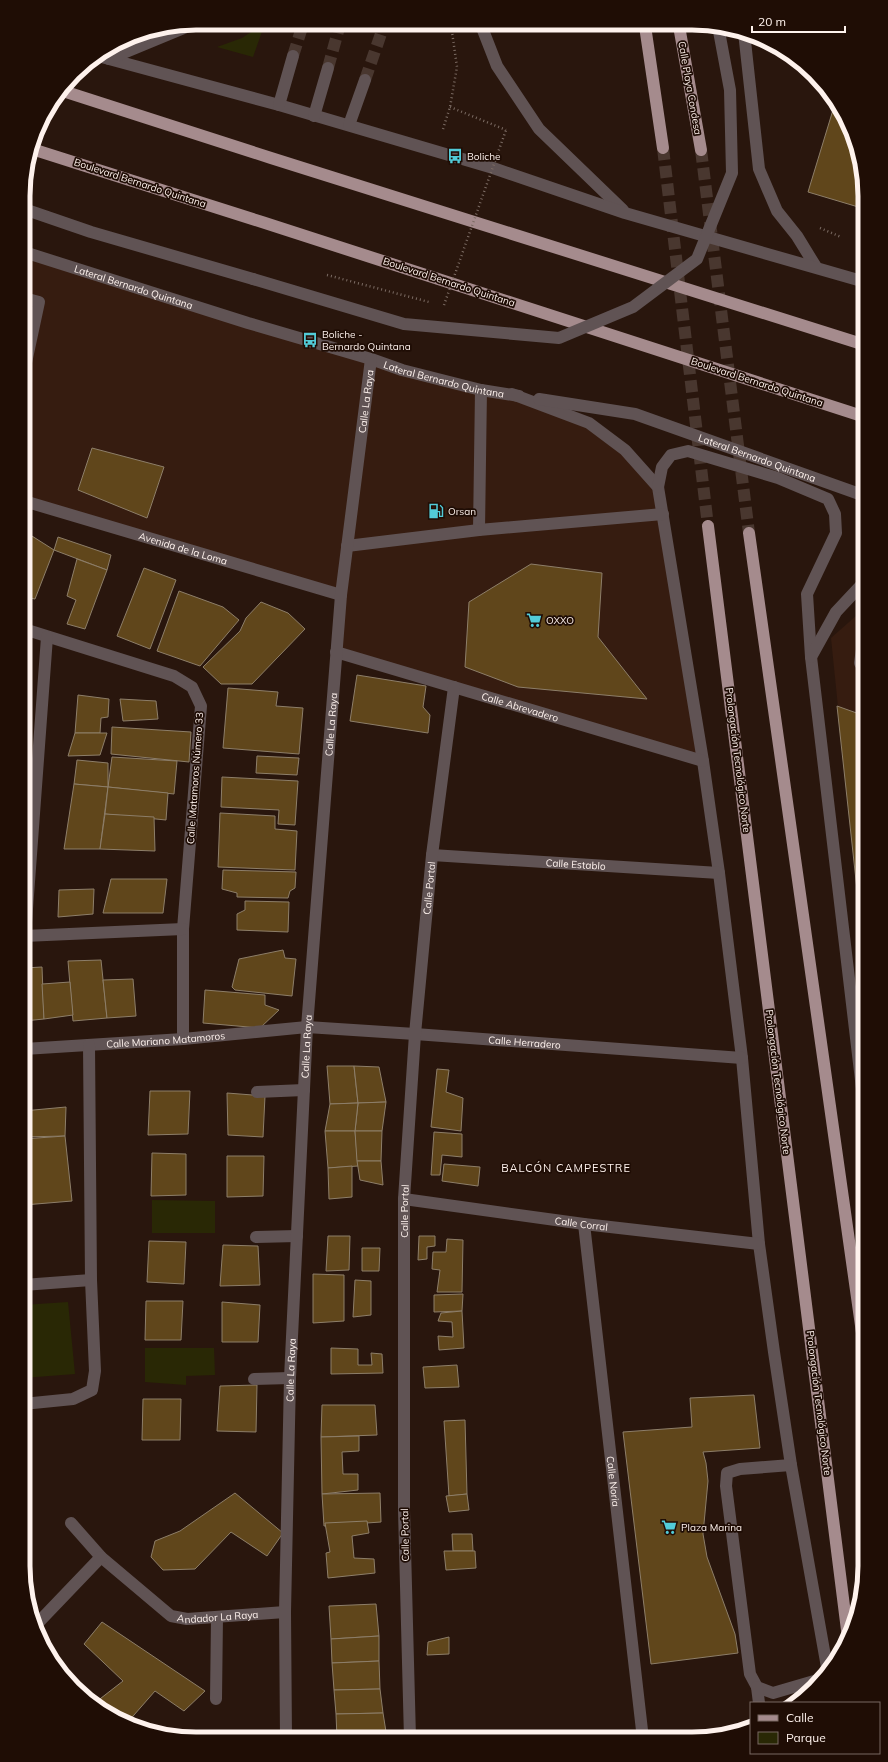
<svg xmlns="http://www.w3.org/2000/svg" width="888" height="1762" font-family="Mulish,sans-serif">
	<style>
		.built { fill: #361c10 }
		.green { fill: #292805 }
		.building { fill: #60461b; stroke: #8d7e69 }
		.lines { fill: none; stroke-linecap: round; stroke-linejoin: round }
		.minor-tunnel { stroke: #49372f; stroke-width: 12; stroke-dasharray: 12 6; stroke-linecap: butt }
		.major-tunnel { stroke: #49372f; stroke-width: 12; stroke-dasharray: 12 6; stroke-linecap: butt }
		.path { stroke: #7c6c64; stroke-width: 2.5; stroke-dasharray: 1 3; stroke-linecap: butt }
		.minor { stroke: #605354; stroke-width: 12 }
		.major { stroke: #a58b8d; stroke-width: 12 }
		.path-bridge { stroke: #7c6c64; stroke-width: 2.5; stroke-dasharray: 1 3; stroke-linecap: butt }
		.minor-bridge { stroke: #605354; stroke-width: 12 }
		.labels { text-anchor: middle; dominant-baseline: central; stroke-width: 3.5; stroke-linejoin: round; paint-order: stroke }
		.street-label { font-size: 10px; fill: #fef2ed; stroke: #1f0d05 }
		.poi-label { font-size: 10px; fill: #fef2ed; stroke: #1f0d05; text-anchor: start }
		.neighbourhood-label { font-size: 11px; letter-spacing: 1px; fill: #fef2ed; stroke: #1f0d05 }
		.rim { fill: none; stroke: #fef2ed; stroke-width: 5 }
	</style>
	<rect width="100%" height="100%" fill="#29160d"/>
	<g class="built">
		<polygon points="24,252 589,423 658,487 703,761 336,652 341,595 24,501"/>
		<polygon points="865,608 865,973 831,638"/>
	</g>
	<g class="green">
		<polygon points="265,23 253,57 217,47 242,38"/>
		<polygon points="152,1200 215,1201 215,1233 152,1233"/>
		<polygon points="68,1302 75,1374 23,1378 23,1305"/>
		<polygon points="145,1348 214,1348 215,1375 186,1376 186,1385 145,1382"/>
	</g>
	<g class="building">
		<polygon points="836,100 856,140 865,196 865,209 808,192"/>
		<polygon points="92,448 164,467 147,518 78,490"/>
		<polygon points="24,531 54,550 35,599 24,597"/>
		<polygon points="58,537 111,555 107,570 54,550"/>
		<polygon points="77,559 107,570 85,629 67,624 76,600 67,596"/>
		<polygon points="531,564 602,573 598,637 647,699 518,687 465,667 469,602"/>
		<polygon points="144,568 176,580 150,649 117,636"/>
		<polygon points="179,591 223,607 239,620 200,666 157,651"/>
		<polygon points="261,602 288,613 305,629 252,684 221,684 203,667 240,631 246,618"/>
		<polygon points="357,675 426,686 423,707 430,715 428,733 350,721"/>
		<polygon points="228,688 278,692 276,706 303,708 299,754 223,748"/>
		<polygon points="78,695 109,699 108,717 101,718 100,733 75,733"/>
		<polygon points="120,699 156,701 158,719 123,721"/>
		<polygon points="837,706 865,716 865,963"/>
		<polygon points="112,727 191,732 189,762 111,754"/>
		<polygon points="75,733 107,733 100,755 68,756"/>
		<polygon points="257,756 299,758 297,775 256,773"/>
		<polygon points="112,757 177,761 174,794 108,787"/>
		<polygon points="77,760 108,763 108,787 74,784"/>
		<polygon points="222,777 298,781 295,825 278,824 279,810 221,807"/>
		<polygon points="74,784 108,787 100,849 64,849"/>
		<polygon points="108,787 168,793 166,820 105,814"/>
		<polygon points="220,813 275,816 275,829 297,831 295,870 218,867"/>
		<polygon points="105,814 154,817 155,851 100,849"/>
		<polygon points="223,870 296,872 295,888 290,891 288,898 237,897 237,893 222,889"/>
		<polygon points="111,879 167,879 163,913 103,913"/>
		<polygon points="94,889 93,914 58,917 59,890"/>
		<polygon points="245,901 289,902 288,932 237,930 237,914 245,910"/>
		<polygon points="283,950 285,958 296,959 292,996 235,990 232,987 239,959"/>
		<polygon points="101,960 107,1018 73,1021 68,961"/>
		<polygon points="42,967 44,1019 24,1021 24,968"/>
		<polygon points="133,979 136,1016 107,1018 103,980"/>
		<polygon points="70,982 73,1015 44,1019 42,984"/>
		<polygon points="205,990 265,995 265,1005 279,1010 260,1028 203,1023"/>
		<polygon points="327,1066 354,1066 358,1103 330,1104"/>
		<polygon points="354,1066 379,1067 386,1102 358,1103"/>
		<polygon points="437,1069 449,1070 446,1092 463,1098 461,1131 431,1127"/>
		<polygon points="150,1091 190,1091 188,1134 148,1135"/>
		<polygon points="227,1093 265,1096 263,1137 228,1135"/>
		<polygon points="386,1102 382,1131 355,1131 358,1103"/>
		<polygon points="358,1103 355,1131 325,1131 330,1104"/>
		<polygon points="66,1107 65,1136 23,1137 23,1111"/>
		<polygon points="325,1131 355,1131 358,1166 328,1168"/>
		<polygon points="355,1131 382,1131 381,1161 357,1161"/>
		<polygon points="434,1132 462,1134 462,1157 442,1155 440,1175 431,1175"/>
		<polygon points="65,1136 72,1201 24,1205 23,1139"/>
		<polygon points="152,1153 186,1154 186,1195 151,1196"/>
		<polygon points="227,1156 264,1156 263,1196 227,1197"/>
		<polygon points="357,1161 381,1161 383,1185 360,1180"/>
		<polygon points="444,1164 480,1167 478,1186 442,1181"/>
		<polygon points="352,1166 352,1197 329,1199 328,1168"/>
		<polygon points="328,1236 350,1236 349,1270 326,1271"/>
		<polygon points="419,1236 435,1236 435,1246 427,1247 427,1259 418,1260"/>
		<polygon points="447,1239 463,1240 462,1292 437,1292 440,1270 432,1269 433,1252 446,1252"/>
		<polygon points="149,1241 186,1242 184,1284 147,1282"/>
		<polygon points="223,1245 258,1246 260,1285 220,1286"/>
		<polygon points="362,1248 380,1248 379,1271 362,1271"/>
		<polygon points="313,1274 344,1275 344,1321 313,1323"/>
		<polygon points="355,1280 371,1281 371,1315 353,1317"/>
		<polygon points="463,1294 462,1311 434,1312 434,1295"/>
		<polygon points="146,1301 183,1301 181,1340 145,1340"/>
		<polygon points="222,1302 260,1305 258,1342 222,1342"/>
		<polygon points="462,1311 464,1348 439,1350 438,1336 453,1337 452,1322 438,1321 441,1313"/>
		<polygon points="331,1348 358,1349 358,1365 372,1365 371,1353 382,1354 383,1373 331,1374"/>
		<polygon points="457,1365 459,1387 425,1388 423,1367"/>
		<polygon points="257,1385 256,1432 217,1431 220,1386"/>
		<polygon points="754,1395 760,1448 703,1452 706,1463 708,1481 703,1534 707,1557 735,1634 738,1653 651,1664 623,1432 692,1427 690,1398"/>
		<polygon points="143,1399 181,1399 180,1440 142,1440"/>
		<polygon points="322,1405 375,1405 377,1435 321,1437"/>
		<polygon points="465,1420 467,1494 449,1496 444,1421"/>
		<polygon points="359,1436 359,1451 342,1452 343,1474 358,1474 358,1490 322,1494 321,1437"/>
		<polygon points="235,1493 283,1533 267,1556 231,1532 195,1569 163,1570 151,1557 155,1541 180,1531"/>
		<polygon points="380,1493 381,1522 324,1526 322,1494"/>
		<polygon points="467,1494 469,1510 449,1512 446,1496"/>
		<polygon points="367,1521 369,1533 352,1536 354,1558 374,1559 375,1573 328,1578 326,1553 330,1552 325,1523"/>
		<polygon points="452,1534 472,1534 473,1551 453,1551"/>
		<polygon points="444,1551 475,1551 476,1568 446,1570"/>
		<polygon points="376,1604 379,1636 331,1639 329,1606"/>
		<polygon points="102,1622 205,1691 184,1711 155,1691 127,1723 96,1702 123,1681 84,1644"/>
		<polygon points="379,1636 379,1661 332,1663 331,1639"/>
		<polygon points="449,1637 449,1654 427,1655 428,1642"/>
		<polygon points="379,1661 380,1689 334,1690 332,1663"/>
		<polygon points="380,1689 383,1713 336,1714 334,1690"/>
		<polygon points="383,1713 387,1738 337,1738 336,1714"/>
	</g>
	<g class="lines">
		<g class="minor-tunnel">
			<polyline points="293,56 303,24"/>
			<polyline points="328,68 340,24"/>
			<polyline points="365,80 384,25"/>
		</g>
		<g class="major-tunnel">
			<polyline points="663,148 708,526"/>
			<polyline points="701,150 749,533"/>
		</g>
		<g class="path">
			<polyline points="450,107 506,130"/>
			<polyline points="443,129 450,107 457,67 451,25"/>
			<polyline points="820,228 841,237"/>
			<polyline points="327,275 429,302"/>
		</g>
		<g class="minor">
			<polyline points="384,25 384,24"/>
			<polyline points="481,25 497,66 539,129 623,210"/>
			<polyline points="744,32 759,169 777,211 797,236 816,267"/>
			<polyline points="98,56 279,105 493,168 625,213 865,282"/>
			<polyline points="109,59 196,23"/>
			<polyline points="279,105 293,56"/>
			<polyline points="314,116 328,68"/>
			<polyline points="349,125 365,80"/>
			<polyline points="24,209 91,232 253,279"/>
			<path id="s1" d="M 24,252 L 248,323 L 371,359 L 402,370 L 481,390 L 519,396"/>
			<polyline points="24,372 39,302 24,298"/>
			<polyline points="512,394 589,423 625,450 658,487 703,761 719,873 742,1058 759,1244 774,1352 791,1465 828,1673"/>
			<path id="s2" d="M 539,399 L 635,414 L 865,496"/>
			<polyline points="658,487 662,467 671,455 688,451 778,478 828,499 835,514 836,533 807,594 811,657 865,1114"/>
			<path id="s3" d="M 24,501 L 341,595"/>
			<polyline points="479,530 481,390"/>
			<polyline points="347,546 479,530 663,514"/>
			<polyline points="24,629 174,676 192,687 201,706 183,929 183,1039"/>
			<path id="s4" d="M 336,652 L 703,761"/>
			<polyline points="811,657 836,612 865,581"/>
			<polyline points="865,671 860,663 863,643 865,641"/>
			<path id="s5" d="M 432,855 L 719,873"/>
			<polyline points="24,936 183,929"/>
			<polyline points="25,936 47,637"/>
			<path id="s6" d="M 24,1049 L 183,1039 L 307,1027 L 415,1034 L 742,1058"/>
			<polyline points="257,1092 304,1090"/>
			<path id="s7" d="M 404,1199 L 584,1224 L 759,1244"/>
			<path id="s8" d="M 584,1224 L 643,1739"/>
			<polyline points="256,1237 297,1236"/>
			<polyline points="23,1285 91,1280"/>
			<polyline points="254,1379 290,1378"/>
			<polyline points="23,1404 73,1399 92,1390 95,1371 91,1280 89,1045"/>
			<polyline points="791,1465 740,1469 727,1473 726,1486 750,1674 757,1687 773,1693 821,1679"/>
			<path id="s9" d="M 71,1523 L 101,1557 L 171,1616 L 187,1619 L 285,1612"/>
			<polyline points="34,1627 101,1557"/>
			<polyline points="757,1687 759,1703"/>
			<polyline points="216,1699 217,1617"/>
			<path id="s10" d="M 286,1738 L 285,1612 L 290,1378 L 307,1027 L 341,595 L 371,359"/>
			<path id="s11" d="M 410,1738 L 404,1510 L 404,1199 L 415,1034 L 432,855 L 454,687"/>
		</g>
		<g class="major">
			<polyline points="645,26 663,148"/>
			<polyline points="679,26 701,150"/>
			<polyline points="63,91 271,158 865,345"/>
			<polyline points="32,149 262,222 865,417"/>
			<polyline points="708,526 848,1638"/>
			<polyline points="749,533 865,1354"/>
		</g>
		<polyline class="path-bridge" points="444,305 506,130"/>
		<polyline class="minor-bridge" points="253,279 404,324 559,338 633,307 697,259 732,173 730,90 718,26"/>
	</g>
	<defs>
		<g id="bus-bare" transform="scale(1.2)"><path d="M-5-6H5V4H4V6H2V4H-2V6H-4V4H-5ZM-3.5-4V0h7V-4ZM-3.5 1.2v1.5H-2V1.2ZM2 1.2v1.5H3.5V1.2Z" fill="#52cbd8" stroke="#1f0d05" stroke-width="2.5" paint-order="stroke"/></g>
		<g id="fuel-bare" transform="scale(1.2)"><path d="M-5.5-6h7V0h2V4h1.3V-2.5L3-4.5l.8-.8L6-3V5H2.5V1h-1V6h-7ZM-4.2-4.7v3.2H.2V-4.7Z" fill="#52cbd8" stroke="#1f0d05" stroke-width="2.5" paint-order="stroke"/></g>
		<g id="supermarket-bare" transform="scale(1.2)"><path d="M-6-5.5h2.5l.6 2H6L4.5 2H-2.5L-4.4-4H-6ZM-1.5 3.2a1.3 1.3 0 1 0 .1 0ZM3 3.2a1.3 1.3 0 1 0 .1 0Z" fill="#52cbd8" stroke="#1f0d05" stroke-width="2.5" paint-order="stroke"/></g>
	</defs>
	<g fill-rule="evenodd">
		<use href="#bus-bare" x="455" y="156"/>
		<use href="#bus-bare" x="310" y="340"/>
		<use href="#fuel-bare" x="436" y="511"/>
		<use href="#supermarket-bare" x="534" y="620"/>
		<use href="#supermarket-bare" x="669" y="1527"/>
	</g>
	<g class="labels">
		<g class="street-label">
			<text transform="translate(690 88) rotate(80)">Calle Playa Condesa</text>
			<text transform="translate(140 183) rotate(18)">Boulevard Bernardo Quintana</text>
			<text transform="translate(449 282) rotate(18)">Boulevard Bernardo Quintana</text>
			<text stroke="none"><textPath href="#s1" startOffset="115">Lateral Bernardo Quintana</textPath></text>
			<text stroke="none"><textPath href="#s1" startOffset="439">Lateral Bernardo Quintana</textPath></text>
			<text transform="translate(757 382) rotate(18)">Boulevard Bernardo Quintana</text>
			<text stroke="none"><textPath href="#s10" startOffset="1340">Calle La Raya</textPath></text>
			<text stroke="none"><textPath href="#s2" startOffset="227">Lateral Bernardo Quintana</textPath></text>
			<text stroke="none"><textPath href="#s3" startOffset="166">Avenida de la Loma</textPath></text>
			<text stroke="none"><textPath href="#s4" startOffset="192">Calle Abrevadero</textPath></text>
			<text stroke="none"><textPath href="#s10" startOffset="1015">Calle La Raya</textPath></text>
			<text transform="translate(738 760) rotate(83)">Prolongación Tecnológico Norte</text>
			<text transform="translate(195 778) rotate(-86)">Calle Matamoros Número 33</text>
			<text stroke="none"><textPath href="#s5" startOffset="144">Calle Establo</textPath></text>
			<text stroke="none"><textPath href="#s11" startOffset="851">Calle Portal</textPath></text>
			<text stroke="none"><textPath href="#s6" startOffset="142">Calle Mariano Matamoros</textPath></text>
			<text stroke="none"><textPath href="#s6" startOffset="502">Calle Herradero</textPath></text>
			<text stroke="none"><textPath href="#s10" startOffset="692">Calle La Raya</textPath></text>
			<text transform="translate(778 1082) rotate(83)">Prolongación Tecnológico Norte</text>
			<text stroke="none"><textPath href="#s11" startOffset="527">Calle Portal</textPath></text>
			<text stroke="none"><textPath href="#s7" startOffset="179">Calle Corral</textPath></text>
			<text stroke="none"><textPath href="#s10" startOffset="368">Calle La Raya</textPath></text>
			<text transform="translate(819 1403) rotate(83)">Prolongación Tecnológico Norte</text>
			<text stroke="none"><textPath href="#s8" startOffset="259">Calle Noria</textPath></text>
			<text transform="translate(405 1535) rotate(-91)">Calle Portal</text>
			<text stroke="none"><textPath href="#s9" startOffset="184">Andador La Raya</textPath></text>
		</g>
		<g class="poi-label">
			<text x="467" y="156">Boliche</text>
			<text x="322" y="334">Boliche -<tspan x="322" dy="12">Bernardo Quintana</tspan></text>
			<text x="448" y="511">Orsan</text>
			<text x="546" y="620">OXXO</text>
			<text x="681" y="1527">Plaza Marina</text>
		</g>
		<g class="neighbourhood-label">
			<text x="566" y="1168">BALCÓN CAMPESTRE</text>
		</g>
	</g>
	<path d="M0 0H888V1762H0ZM196 30H692A166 166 0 0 1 858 196V1566A166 166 0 0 1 692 1732H196A166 166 0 0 1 30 1566V196A166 166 0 0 1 196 30Z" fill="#1f0d05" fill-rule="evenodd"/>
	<path class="rim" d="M196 30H692A166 166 0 0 1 858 196V1566A166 166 0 0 1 692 1732H196A166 166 0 0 1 30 1566V196A166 166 0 0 1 196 30Z"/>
	<rect x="750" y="1702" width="130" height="52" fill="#1f0d05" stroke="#786962"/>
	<rect x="758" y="1715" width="20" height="6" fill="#a58b8d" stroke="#786962"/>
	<text x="786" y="1722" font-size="12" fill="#fef2ed">Calle</text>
	<rect x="758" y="1732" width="20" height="12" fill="#292805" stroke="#786962"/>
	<text x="786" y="1742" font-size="12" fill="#fef2ed">Parque</text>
	<path d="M752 26v6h93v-6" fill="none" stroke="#fef2ed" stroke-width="2"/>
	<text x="758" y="26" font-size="12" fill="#fef2ed" stroke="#1f0d05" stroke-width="3" paint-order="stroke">20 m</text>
</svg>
